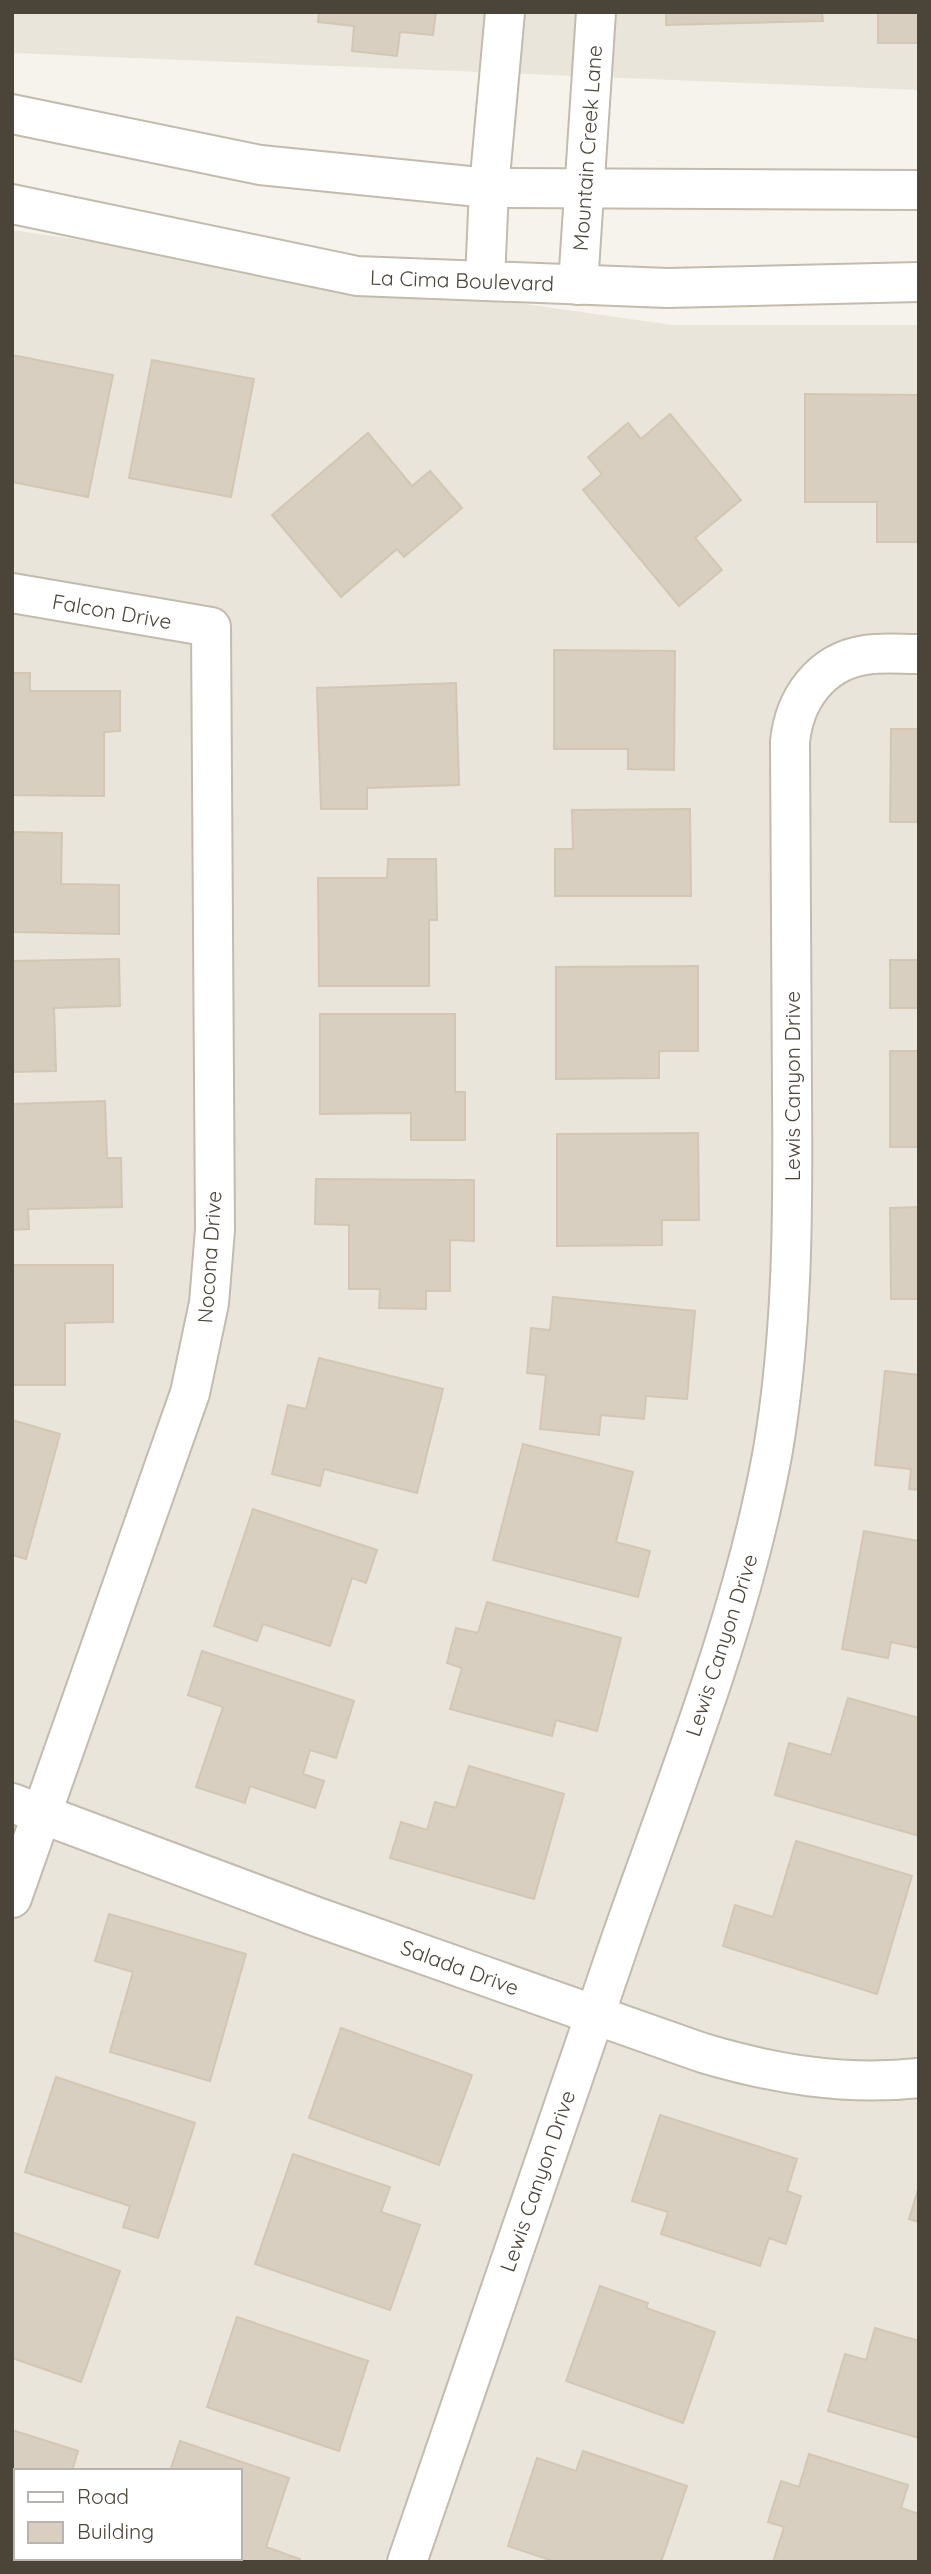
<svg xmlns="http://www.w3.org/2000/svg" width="931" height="2574" font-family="Quicksand,sans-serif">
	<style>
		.residential { fill: #eae5da; fill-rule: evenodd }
		.building { fill: #d8cfc1; stroke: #d3c7b4; stroke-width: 2 }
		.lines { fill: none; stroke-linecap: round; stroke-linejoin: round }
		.minor-casing { stroke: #c2bbae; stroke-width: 42 }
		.minor { stroke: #fff; stroke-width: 38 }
		.labels { text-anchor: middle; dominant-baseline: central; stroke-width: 7; stroke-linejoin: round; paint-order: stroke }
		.street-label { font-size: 21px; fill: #4b4439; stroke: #fff }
	</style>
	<rect width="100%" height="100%" fill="#f6f3ec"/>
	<g class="residential">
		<polygon points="12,12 919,12 919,90 12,53"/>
		<path d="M 12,230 L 672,325 L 919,325 L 919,2562 L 12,2562 ZM 16,2471 L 240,2471 L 240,2558 L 16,2558 Z"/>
	</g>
	<g class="building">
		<polygon points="319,12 436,12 433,35 400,32 397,56 352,51 354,26 318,22"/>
		<polygon points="666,12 822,12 823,21 666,25"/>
		<rect x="878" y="12" width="41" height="31"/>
		<polygon points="12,355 113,375 88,497 12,482"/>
		<polygon points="152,360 254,379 231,497 129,478"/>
		<polygon points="805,394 919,395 919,542 877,542 877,502 805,502"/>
		<polygon points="670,414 741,500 695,538 722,570 679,606 583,490 602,474 588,457 628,423 641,439"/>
		<polygon points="368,433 412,486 430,471 462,508 404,557 397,549 341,597 272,515"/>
		<polygon points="554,650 675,651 674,770 628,769 628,749 554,749"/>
		<polygon points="12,673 30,673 30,691 120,691 120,731 104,732 104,796 12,795"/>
		<polygon points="456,683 459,785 367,788 367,809 321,809 317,688"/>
		<polygon points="891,729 919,729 919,822 890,822"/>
		<polygon points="690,809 691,896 555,896 555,849 573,849 572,810"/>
		<polygon points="12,832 62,833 61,884 119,885 119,934 12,932"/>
		<polygon points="388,859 436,859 437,920 429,920 429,986 319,986 318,878 387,878"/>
		<polygon points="119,959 120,1006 54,1008 56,1071 12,1072 12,961"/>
		<rect x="890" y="960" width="29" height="48"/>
		<polygon points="698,966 698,1051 659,1051 659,1078 556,1079 556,967"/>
		<polygon points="320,1014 455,1014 455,1092 465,1092 465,1140 411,1140 411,1113 320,1114"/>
		<rect x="890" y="1051" width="29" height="96"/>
		<polygon points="105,1101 107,1158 121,1158 122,1207 28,1209 29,1229 12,1230 12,1104"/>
		<polygon points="698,1133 699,1220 662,1220 662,1245 557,1246 557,1134"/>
		<polygon points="316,1179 474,1180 474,1241 450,1240 450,1291 426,1291 426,1309 379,1308 380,1289 349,1289 349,1225 315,1224"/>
		<polygon points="919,1207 919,1299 891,1299 890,1208"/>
		<polygon points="12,1265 113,1265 113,1322 65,1323 65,1385 12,1385"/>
		<polygon points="553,1297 695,1311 687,1399 646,1396 644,1419 601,1415 599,1435 540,1429 546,1375 527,1373 531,1328 550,1330"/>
		<polygon points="319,1358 443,1389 417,1493 324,1469 320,1486 272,1474 288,1405 306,1409"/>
		<polygon points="885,1371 919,1375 919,1490 909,1489 911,1469 875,1465"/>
		<polygon points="12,1420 60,1434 26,1559 12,1555"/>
		<polygon points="523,1444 633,1472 616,1542 650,1551 638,1597 493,1560"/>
		<polygon points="253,1509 377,1550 366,1583 352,1578 330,1646 263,1624 257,1641 214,1626"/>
		<polygon points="864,1531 919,1541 919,1648 891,1642 888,1658 842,1649"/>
		<polygon points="487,1602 621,1638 597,1731 556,1720 552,1736 450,1709 462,1668 447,1663 456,1628 478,1633"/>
		<polygon points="202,1651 354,1701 336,1758 310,1750 303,1774 324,1781 315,1808 250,1786 245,1803 196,1787 223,1707 188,1695"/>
		<polygon points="848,1698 919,1718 919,1836 775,1795 789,1743 831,1755"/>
		<polygon points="469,1766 564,1794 534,1899 390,1858 401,1822 427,1830 435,1802 456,1808"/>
		<polygon points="796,1841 912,1876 877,1994 723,1946 735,1905 773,1917"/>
		<polygon points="109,1914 246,1954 210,2081 110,2052 133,1972 95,1961"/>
		<polygon points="341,2028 472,2075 439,2165 309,2118"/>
		<polygon points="56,2077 195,2123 158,2238 123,2227 130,2206 25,2172"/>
		<polygon points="660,2115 797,2159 787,2191 801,2196 786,2244 769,2238 760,2266 661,2234 668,2212 632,2201"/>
		<polygon points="293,2154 390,2187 381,2212 420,2225 390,2310 255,2264"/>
		<polygon points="919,2186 919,2222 909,2219"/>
		<polygon points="12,2232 120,2271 81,2382 12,2358"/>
		<polygon points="600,2286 648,2303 646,2308 715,2332 683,2423 566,2381"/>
		<polygon points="237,2317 368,2361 339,2451 207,2407"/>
		<polygon points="875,2328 919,2341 919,2438 828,2411 845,2354 866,2360"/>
		<polygon points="12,2430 78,2451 72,2471 16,2471 16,2558 44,2558 43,2562 12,2562"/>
		<polygon points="180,2441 289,2478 266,2547 300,2559 299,2562 160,2562 150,2558 240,2558 240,2471 170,2471"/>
		<polygon points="583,2451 687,2486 661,2562 556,2562 508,2546 537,2458 576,2471"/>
		<polygon points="809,2454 908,2485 901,2508 919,2514 919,2562 773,2562 784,2527 768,2522 781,2481 799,2487"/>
	</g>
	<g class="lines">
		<g class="minor-casing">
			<g id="minor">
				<polyline points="12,114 260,165 489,188 919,190"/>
				<polyline points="12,204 357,276 667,288 919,282"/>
				<polyline points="485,281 489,188 505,12"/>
				<polyline points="578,285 596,12"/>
				<polyline points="12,593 211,627 215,1230 209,1303 190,1393 12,1898"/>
				<path d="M 12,1803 L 317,1917 L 703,2053 C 774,2074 844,2086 919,2078"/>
				<path d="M 407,2562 C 478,2353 549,2144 622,1936 C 678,1776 743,1617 773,1450 C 793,1331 793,1212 792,1092 C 791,975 791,859 790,742 C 794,700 820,662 865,655 C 882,652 901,654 919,654"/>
			</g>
		</g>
		<use href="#minor" class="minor"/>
	</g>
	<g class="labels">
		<g class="street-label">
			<text transform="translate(587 148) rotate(-86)">Mountain Creek Lane</text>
			<text transform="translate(462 280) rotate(2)">La Cima Boulevard</text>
			<text transform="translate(112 611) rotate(10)">Falcon Drive</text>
			<text transform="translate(792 1086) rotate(-90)">Lewis Canyon Drive</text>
			<text transform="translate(209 1257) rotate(-86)">Nocona Drive</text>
			<text transform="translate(721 1645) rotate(-72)">Lewis Canyon Drive</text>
			<text transform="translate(460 1967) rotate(20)">Salada Drive</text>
			<text transform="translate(537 2181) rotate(-71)">Lewis Canyon Drive</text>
		</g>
	</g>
	<rect width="931" height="2574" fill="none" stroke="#4b4439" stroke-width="28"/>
	<rect x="14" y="2469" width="228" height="91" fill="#ffffff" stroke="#b7b4b0" stroke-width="2"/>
	<rect x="28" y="2492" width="35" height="10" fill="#ffffff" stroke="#b7b4b0" stroke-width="2"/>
	<text x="77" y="2504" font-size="21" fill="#4b4439">Road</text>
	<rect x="28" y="2522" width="35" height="21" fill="#d8cfc1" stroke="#b7b4b0" stroke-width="2"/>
	<text x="77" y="2539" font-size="21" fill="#4b4439">Building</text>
</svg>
